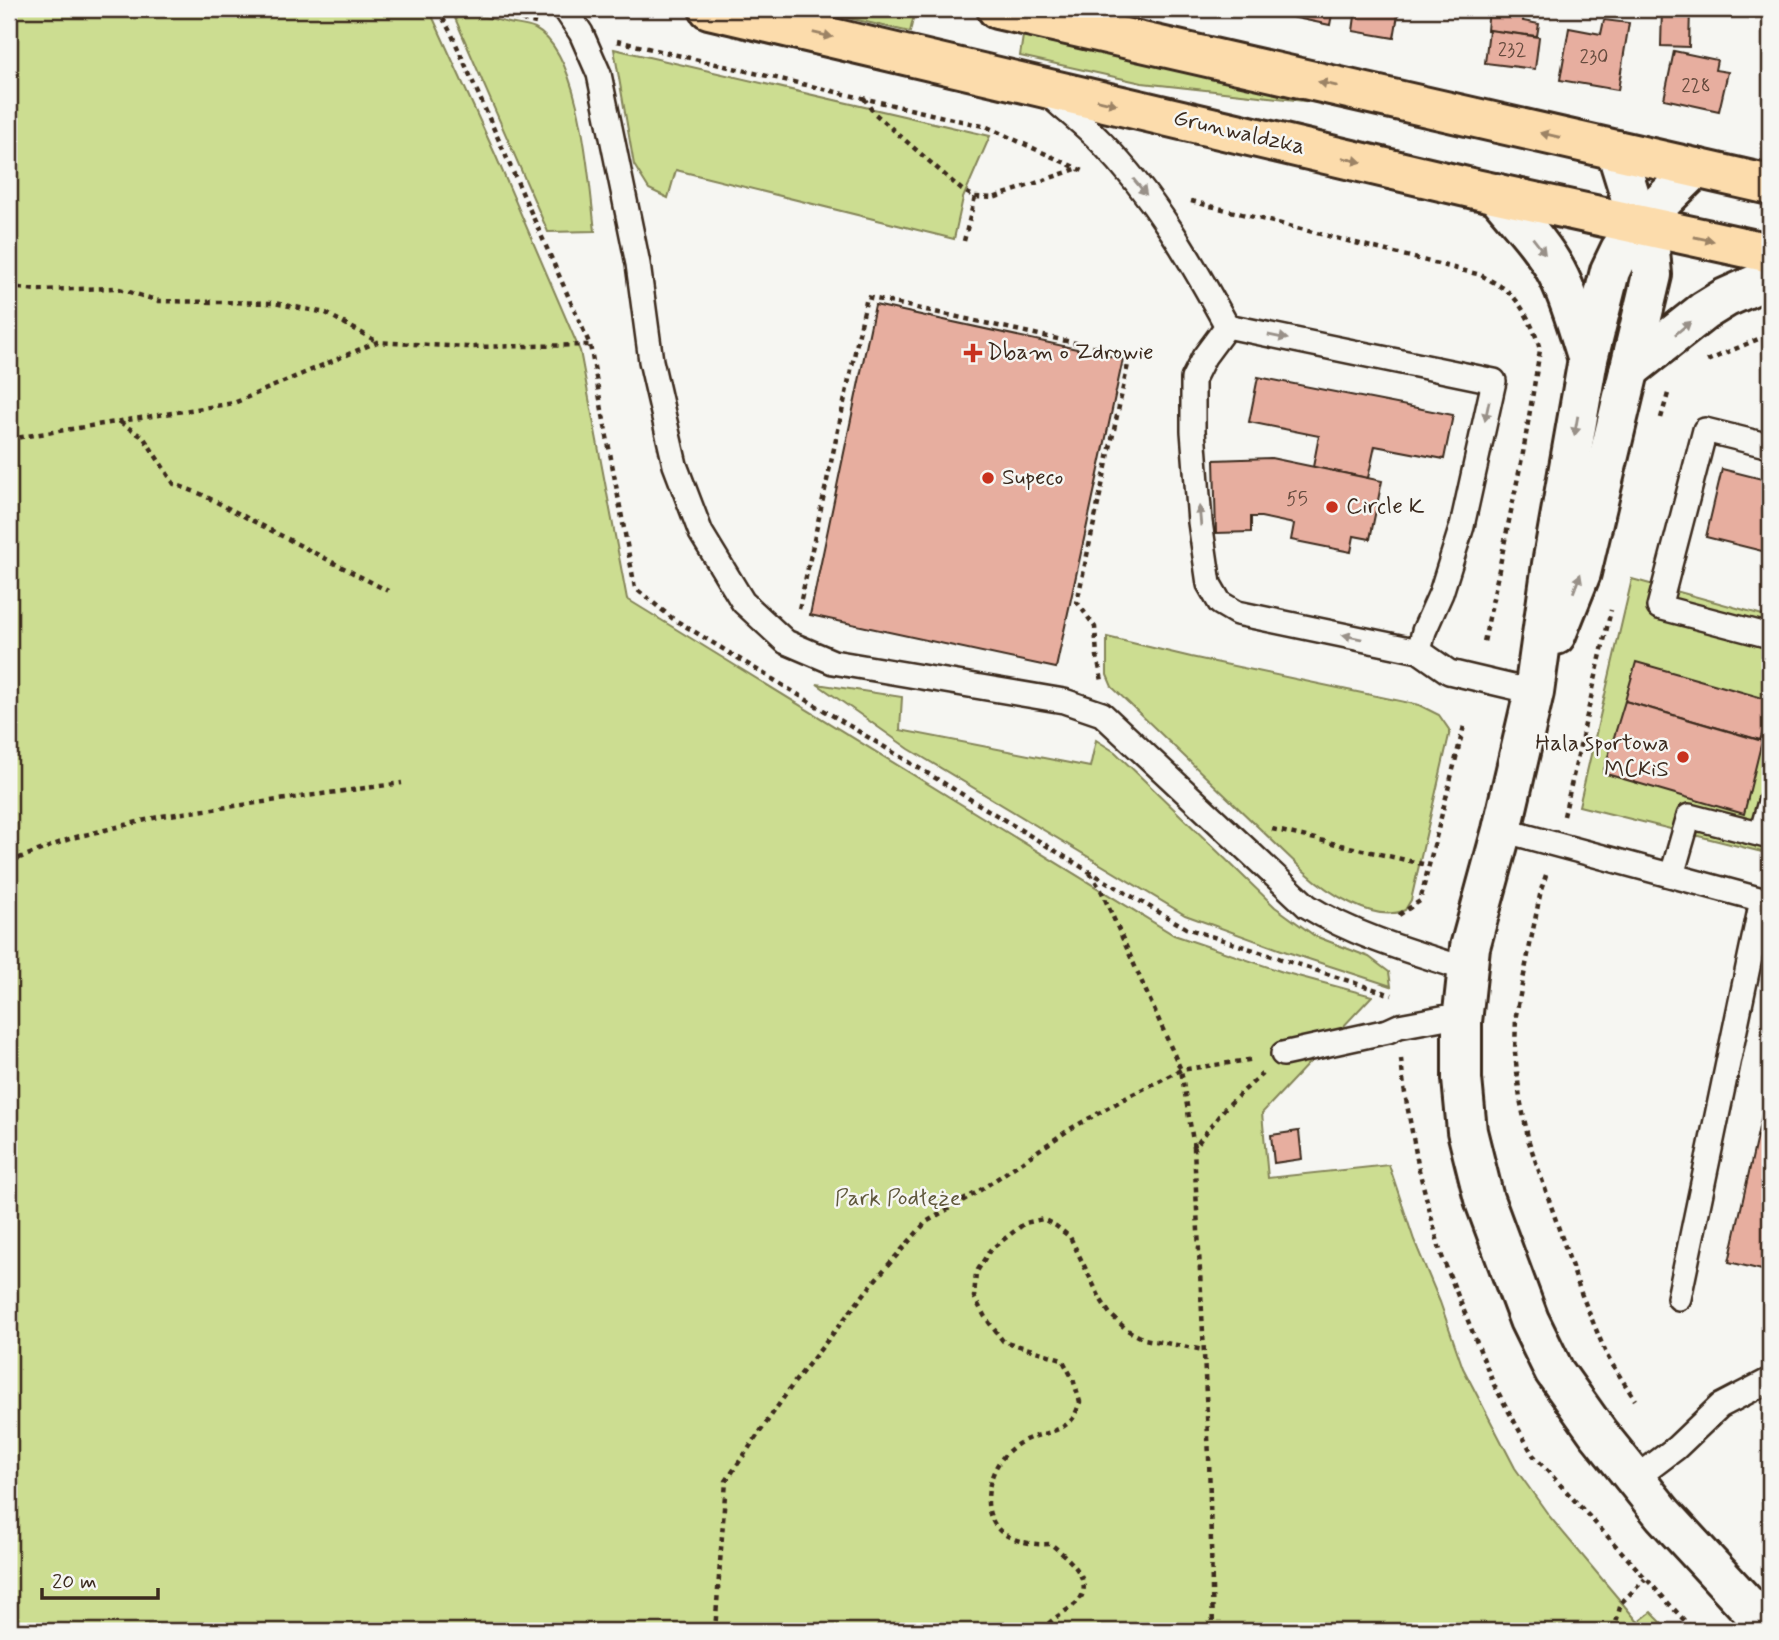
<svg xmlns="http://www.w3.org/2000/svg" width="1779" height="1640" font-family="Mynerve,sans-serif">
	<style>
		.green { fill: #ccdd91; stroke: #848458; stroke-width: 2 }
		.building { fill: #e7ae9f; stroke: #3b2a1e; stroke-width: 2 }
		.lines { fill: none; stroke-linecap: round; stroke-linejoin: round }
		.lane-casing { stroke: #3b2a1e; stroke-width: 28 }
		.secondary-casing { stroke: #3b2a1e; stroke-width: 44 }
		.primary-casing { stroke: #3b2a1e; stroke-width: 44 }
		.path { stroke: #3b2a1e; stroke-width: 4.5; stroke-dasharray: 5 5; stroke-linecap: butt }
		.lane { stroke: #f6f6f2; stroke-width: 23 }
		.secondary { stroke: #f6f6f2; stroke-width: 38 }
		.primary { stroke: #fcdcac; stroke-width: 38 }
		.oneway { fill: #9c8365 }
		.oneway2 { fill: #989088 }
		.poi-dot { fill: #c8321e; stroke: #f6f6f2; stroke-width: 2.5 }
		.labels { text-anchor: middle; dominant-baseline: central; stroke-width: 5; stroke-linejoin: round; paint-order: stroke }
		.number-label { font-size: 19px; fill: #664b3e }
		.street-label { font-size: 23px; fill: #3b2a1e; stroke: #f6f6f2 }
		.poi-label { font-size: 23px; fill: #3b2a1e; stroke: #f6f6f2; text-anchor: start }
		.park-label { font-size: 23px; fill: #5f573b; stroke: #f6f6f2 }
	</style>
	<rect width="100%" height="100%" fill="#f6f6f2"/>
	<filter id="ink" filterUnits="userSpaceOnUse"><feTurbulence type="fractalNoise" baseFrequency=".0143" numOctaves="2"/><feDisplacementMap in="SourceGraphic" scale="14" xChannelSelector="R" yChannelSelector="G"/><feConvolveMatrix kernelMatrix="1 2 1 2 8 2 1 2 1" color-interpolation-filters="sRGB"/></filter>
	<g filter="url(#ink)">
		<g class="green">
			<polygon points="9,9 429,9 495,154 580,351 627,599 1174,935 1283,972 1372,996 1262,1113 1268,1178 1389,1165 1414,1240 1440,1302 1463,1368 1515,1468 1550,1517 1638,1622 1651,1612 1670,1631 9,1631"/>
			<path d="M 451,9 C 470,14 489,18 509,23 C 517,25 527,25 535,29 C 582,53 589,183 595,231 L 548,232 Z"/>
			<polygon points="809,9 907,9 915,11 910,32"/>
			<polygon points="1023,36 1322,103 1142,83 1020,56"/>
			<polygon points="614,49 990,136 963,198 954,239 676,170 668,198 649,189 634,165"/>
			<polygon points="1632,579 1770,617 1770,822 1762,852 1579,806"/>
			<path d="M 1107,637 L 1191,657 L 1419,705 L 1439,715 L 1450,731 L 1411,900 L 1405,910 C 1374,924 1326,891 1304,871 L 1112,687 L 1107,675 Z"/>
			<polygon points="817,684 902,697 900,730 1090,767 1096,740 1115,752 1275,907 1315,936 1369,957 1389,972 1391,986 1287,952 1185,915 909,749"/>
		</g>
		<g class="building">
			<polygon points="1268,9 1333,9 1330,25 1267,12"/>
			<polygon points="1356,9 1399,9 1394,38 1353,31"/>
			<polygon points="1489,9 1524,12 1523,21 1539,24 1537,36 1487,30"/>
			<polygon points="1662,9 1708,9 1690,9 1689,47 1661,46"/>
			<polygon points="1770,11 1770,37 1766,37"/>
			<polygon points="1604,20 1629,23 1618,90 1560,80 1569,28 1601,34"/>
			<polygon points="1489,30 1539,37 1535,69 1485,63"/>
			<polygon points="1674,51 1717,60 1715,70 1728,72 1719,111 1664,99"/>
			<polygon points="875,305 1123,359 1056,668 810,615"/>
			<polygon points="1258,377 1453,415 1444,459 1375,446 1368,478 1313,467 1319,436 1249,422"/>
			<polygon points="1271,458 1382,481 1370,539 1354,536 1351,552 1291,540 1294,524 1261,517 1251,517 1251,532 1216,533 1214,460"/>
			<polygon points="1722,469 1770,481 1770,553 1706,537"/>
			<polygon points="1636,662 1770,700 1770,713 1760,740 1625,701"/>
			<polygon points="1625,701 1762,741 1744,814 1603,773"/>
			<polygon points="1770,1078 1770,1272 1729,1262"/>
			<polygon points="1299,1131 1302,1159 1274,1163 1271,1135"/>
		</g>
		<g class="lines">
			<g class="lane-casing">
				<g id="lane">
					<path d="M 565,9 L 581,33 L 599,74 L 638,264 L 651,361 L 675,465 L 701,533 L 743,602 L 786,642 L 833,662 L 1064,701 L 1102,714 L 1307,906 C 1355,936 1412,952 1466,969"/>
					<path d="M 1045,91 C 1063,109 1084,124 1101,142 C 1154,196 1191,260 1227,326"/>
					<polyline points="1770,446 1705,430 1659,607 1770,636"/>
					<polyline points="1419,651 1424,631 1441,593 1462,526 1494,381 1227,326 1204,357 1193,379 1193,431 1200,522 1209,584 1220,603 1237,613 1419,651 1449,672 1534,692"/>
					<polyline points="1502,830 1770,902"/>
					<polyline points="1761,834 1770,802"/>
					<polyline points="1672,875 1689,816 1770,837"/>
					<polyline points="1283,1054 1388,1031 1399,1026 1463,1014"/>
					<polyline points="1679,1298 1762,900"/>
					<polyline points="1635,1479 1676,1448 1720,1406 1770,1380"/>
				</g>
			</g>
			<g class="secondary-casing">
				<g id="secondary">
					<polyline points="1696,168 1639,224 1620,250 1610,271 1588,359 1552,564 1534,692 1502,830 1470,947 1462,1022 1462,1079 1467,1131 1484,1199 1529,1320 1554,1371 1598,1433 1663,1514 1770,1630"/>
					<path d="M 1496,193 C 1516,218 1541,243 1556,271 C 1571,299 1578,330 1588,359"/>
					<polyline points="1629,370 1704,311 1725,298 1770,278"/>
					<polyline points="1556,635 1581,573 1652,275 1650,250 1639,224 1616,150"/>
				</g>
			</g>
			<g class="primary-casing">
				<g id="primary">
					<polyline points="709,9 1475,189 1770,253"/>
					<polyline points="997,9 1770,185"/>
				</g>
			</g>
			<g class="path">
				<polyline points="438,9 452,35 590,345 635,588 672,618 1090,872 1186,928 1392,995"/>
				<polyline points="473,9 536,23"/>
				<polyline points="617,41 987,127 1083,171"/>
				<polyline points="864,98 873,112 962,190 975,197 993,198 1076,169"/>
				<path d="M 1191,201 L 1481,275 C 1489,280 1498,284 1506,290 C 1523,304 1535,330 1540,350 L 1523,453 L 1484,642"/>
				<polyline points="964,241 975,197"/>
				<polyline points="9,287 37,290 116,288 159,301 274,303 326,313 376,341"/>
				<polyline points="1707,361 1770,334"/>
				<polyline points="1661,418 1669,390"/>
				<polyline points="120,422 144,438 174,484 201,494 388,591"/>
				<polyline points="9,439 234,403 377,342 466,347 590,345"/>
				<polyline points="799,609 867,297 1130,355 1077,602 1095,627 1097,656 1102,681"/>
				<polyline points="1564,816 1611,610"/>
				<polyline points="1272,829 1427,865"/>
				<polyline points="9,862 72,838 162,816 402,783"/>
				<polyline points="1090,873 1101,890 1181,1070 1194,1147"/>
				<polyline points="1546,875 1541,890 1516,1015 1515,1053 1520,1099 1529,1142 1581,1293 1607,1356 1635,1400"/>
				<polyline points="1399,915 1420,901 1465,722"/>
				<polyline points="1401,1059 1404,1088 1419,1170 1441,1254 1494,1385 1533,1455 1694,1631"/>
				<polyline points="715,1631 726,1481 793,1384 876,1279 926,1222 979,1191 1070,1129 1133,1094 1181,1070 1255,1059"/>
				<path d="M 1042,1631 C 1052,1616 1073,1609 1080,1599 C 1094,1578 1065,1556 1051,1544 C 1035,1545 1019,1543 1004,1534 C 994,1527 988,1514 988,1502 C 988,1473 1002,1449 1030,1438 C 1044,1433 1064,1431 1074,1417 C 1076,1413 1078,1407 1080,1402 L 1073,1379 L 1062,1359 L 1003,1341 L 985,1317 L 974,1297 L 976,1273 L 990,1250 L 1025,1223 L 1043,1219 L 1056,1226 L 1070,1237 L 1101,1300 L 1110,1314 L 1127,1330 L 1144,1339 L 1204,1350"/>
				<polyline points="1213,1631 1209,1457 1194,1148 1225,1108 1262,1074"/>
				<polyline points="1614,1631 1621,1603 1645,1579"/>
			</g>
			<use href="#lane" class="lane"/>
			<use href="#secondary" class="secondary"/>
			<use href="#primary" class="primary"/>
		</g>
		<defs><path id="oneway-solid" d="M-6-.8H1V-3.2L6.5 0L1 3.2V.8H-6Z" transform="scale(1.75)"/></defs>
		<g class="oneway">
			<use href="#oneway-solid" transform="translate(823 35) rotate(13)"/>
			<use href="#oneway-solid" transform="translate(1328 84) rotate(-167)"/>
			<use href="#oneway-solid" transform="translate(1107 102) rotate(13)"/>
			<use href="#oneway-solid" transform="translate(1550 135) rotate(-167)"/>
			<use href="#oneway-solid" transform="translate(1352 160) rotate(13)"/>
			<use href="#oneway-solid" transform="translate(1704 239) rotate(12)"/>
		</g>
		<g class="oneway2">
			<use href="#oneway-solid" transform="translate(1140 187) rotate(50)"/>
			<use href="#oneway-solid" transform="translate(1539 246) rotate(52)"/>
			<use href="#oneway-solid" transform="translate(1683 328) rotate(-40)"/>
			<use href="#oneway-solid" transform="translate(1278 337) rotate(12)"/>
			<use href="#oneway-solid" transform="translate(1487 411) rotate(102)"/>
			<use href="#oneway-solid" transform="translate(1576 426) rotate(100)"/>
			<use href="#oneway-solid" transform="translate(1200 516) rotate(-95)"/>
			<use href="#oneway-solid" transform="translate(1577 583) rotate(-69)"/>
			<use href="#oneway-solid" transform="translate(1352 637) rotate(-168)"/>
		</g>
	</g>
	<g class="poi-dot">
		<path d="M969.5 342.5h7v7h7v7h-7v7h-7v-7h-7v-7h7z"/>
		<circle cx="988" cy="478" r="7"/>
		<circle cx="1332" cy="507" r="7"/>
		<circle cx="1683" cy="757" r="7"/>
	</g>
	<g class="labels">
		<g class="number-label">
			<text x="1512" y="50">232</text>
			<text x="1594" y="57">230</text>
			<text x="1696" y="86">228</text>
			<text x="1297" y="499">55</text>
		</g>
		<g class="street-label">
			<text transform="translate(1239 133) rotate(13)">Grunwaldzka</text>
		</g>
		<g class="poi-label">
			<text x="987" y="353">Dbam o Zdrowie</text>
			<text x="1002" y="478">Supeco</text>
			<text x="1346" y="507">Circle K</text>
			<text x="1669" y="744" text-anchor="end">Hala sportowa<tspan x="1669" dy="26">MCKiS</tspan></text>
		</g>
		<g class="park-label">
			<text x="898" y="1199">Park Podłęże</text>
		</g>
	</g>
	<rect width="1779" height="1640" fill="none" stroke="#f6f6f2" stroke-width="35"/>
	<rect x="18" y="18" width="1744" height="1605" fill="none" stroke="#3b2a1e" stroke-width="2.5" filter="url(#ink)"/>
	<path d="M42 1588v10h116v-10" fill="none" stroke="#3b2a1e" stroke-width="3.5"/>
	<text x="52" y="1588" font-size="21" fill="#3b2a1e" stroke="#f6f6f2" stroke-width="5" paint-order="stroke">20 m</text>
</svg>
